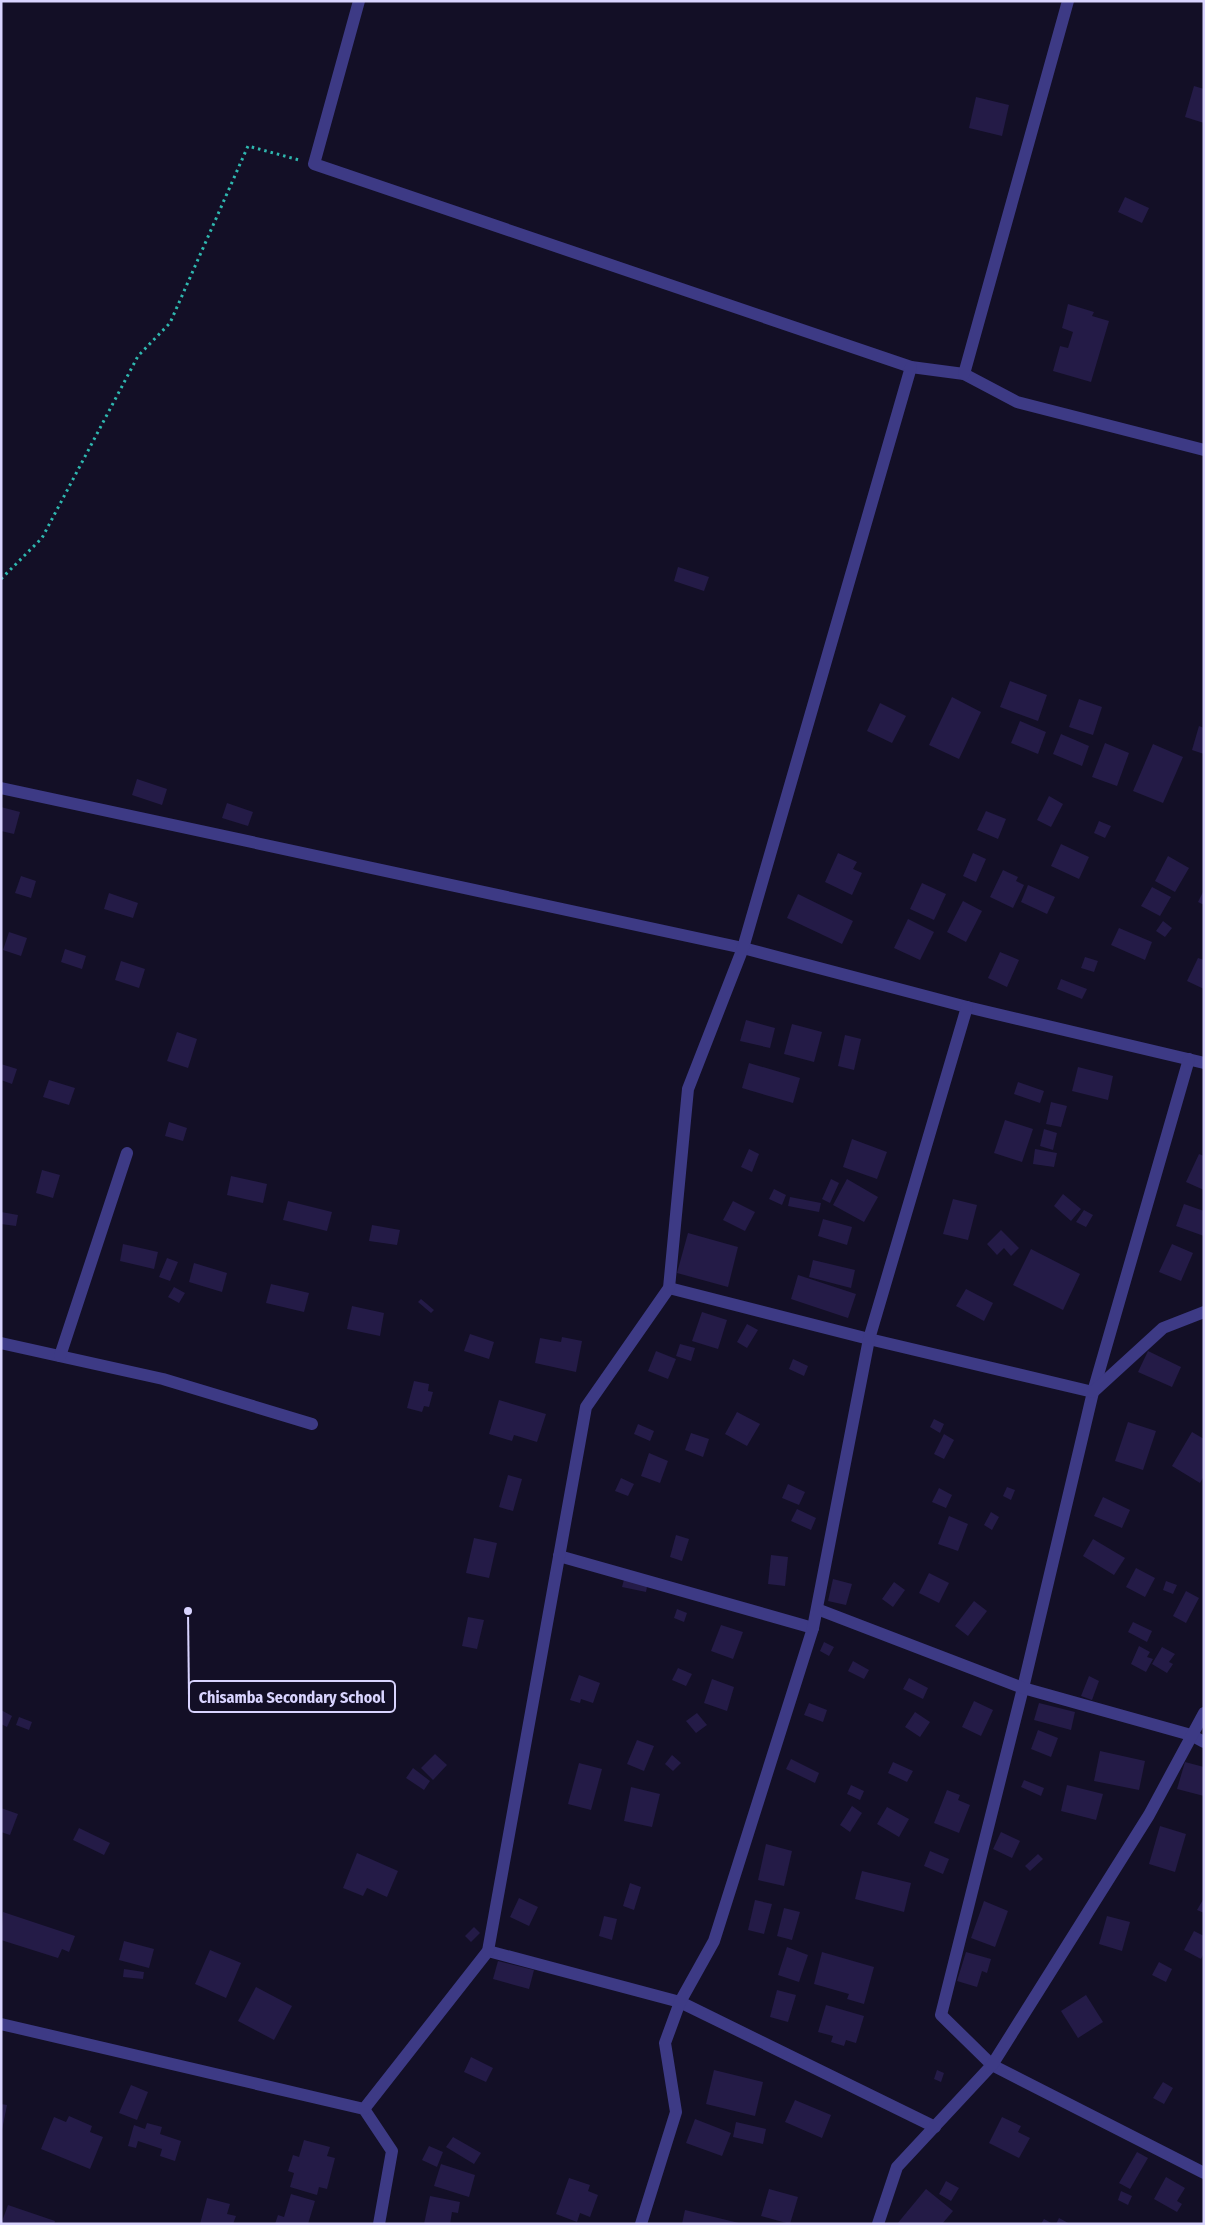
<svg xmlns="http://www.w3.org/2000/svg" width="1205" height="2225" font-family="'Fira Sans Condensed',sans-serif">
	<style>
		.building { fill: #241b47 }
		.lines { fill: none; stroke-linecap: round; stroke-linejoin: round }
		.path { stroke: #2fb8b0; stroke-width: 3; stroke-dasharray: 2.5 4; stroke-linecap: butt }
		.minor { stroke: #3d3a85; stroke-width: 12 }
		.leader { fill: none; stroke: #d9d4ff; stroke-width: 2 }
		.callout-dot { fill: #d9d4ff; stroke: #130f26; stroke-width: 2 }
		.callout { fill: #130f26; stroke: #d9d4ff; stroke-width: 2 }
		.callout-label { font-size: 16px; text-anchor: middle; font-weight: bold; fill: #d9d4ff }
	</style>
	<rect width="100%" height="100%" fill="#130f26"/>
	<g class="building">
		<polygon points="1194,86 1204,89 1204,123 1185,117"/>
		<polygon points="976,97 1009,105 1002,136 969,128"/>
		<polygon points="1125,197 1149,208 1142,223 1118,212"/>
		<polygon points="1068,304 1094,312 1092,316 1109,321 1091,382 1053,371 1060,346 1068,348 1073,332 1062,328"/>
		<polygon points="678,567 709,577 704,591 674,581"/>
		<polygon points="1010,681 1047,695 1038,721 1000,707"/>
		<polygon points="952,697 981,712 959,759 929,745"/>
		<polygon points="1079,699 1102,707 1093,735 1069,727"/>
		<polygon points="880,703 906,716 892,743 867,731"/>
		<polygon points="1020,721 1046,732 1038,754 1011,743"/>
		<polygon points="1199,726 1204,728 1204,754 1192,750"/>
		<polygon points="1061,734 1089,746 1082,766 1053,754"/>
		<polygon points="1105,743 1129,753 1117,786 1092,777"/>
		<polygon points="1153,744 1183,757 1163,803 1133,791"/>
		<polygon points="137,779 167,789 162,805 132,795"/>
		<polygon points="1049,796 1063,804 1051,827 1037,820"/>
		<polygon points="227,803 253,812 248,826 222,818"/>
		<polygon points="1,807 20,812 14,834 1,831"/>
		<polygon points="986,811 1006,819 998,839 977,830"/>
		<polygon points="1099,821 1111,826 1105,838 1094,833"/>
		<polygon points="1061,844 1089,857 1079,879 1051,866"/>
		<polygon points="838,853 857,862 853,869 862,873 852,895 825,882"/>
		<polygon points="973,853 986,859 976,882 963,876"/>
		<polygon points="1168,856 1189,868 1175,892 1155,881"/>
		<polygon points="1003,870 1018,877 1016,881 1024,885 1013,908 990,897"/>
		<polygon points="21,876 36,881 31,898 15,893"/>
		<polygon points="922,883 946,894 934,920 910,909"/>
		<polygon points="1028,885 1055,897 1047,914 1021,902"/>
		<polygon points="1152,887 1171,897 1160,916 1141,906"/>
		<polygon points="1204,890 1204,905 1198,902"/>
		<polygon points="109,893 138,903 133,918 104,909"/>
		<polygon points="798,894 853,921 842,944 787,918"/>
		<polygon points="963,901 982,911 966,942 947,932"/>
		<polygon points="908,919 934,932 920,960 894,948"/>
		<polygon points="1163,921 1172,928 1165,937 1156,931"/>
		<polygon points="1119,928 1152,942 1145,960 1111,945"/>
		<polygon points="9,932 27,938 21,956 3,950"/>
		<polygon points="65,949 86,956 82,969 61,962"/>
		<polygon points="1000,952 1019,960 1007,987 988,978"/>
		<polygon points="1085,957 1098,961 1094,972 1081,968"/>
		<polygon points="1198,958 1204,960 1204,989 1187,981"/>
		<polygon points="121,961 145,969 139,988 115,980"/>
		<polygon points="1061,979 1087,989 1082,999 1057,989"/>
		<polygon points="746,1020 775,1028 770,1048 740,1041"/>
		<polygon points="792,1024 822,1032 814,1062 784,1054"/>
		<polygon points="177,1032 197,1039 188,1068 167,1061"/>
		<polygon points="845,1035 861,1039 854,1070 838,1066"/>
		<polygon points="749,1063 800,1078 793,1103 742,1088"/>
		<polygon points="1,1064 17,1069 12,1084 1,1080"/>
		<polygon points="1078,1067 1113,1076 1108,1100 1072,1091"/>
		<polygon points="49,1080 75,1088 69,1105 43,1097"/>
		<polygon points="1018,1082 1044,1091 1040,1103 1014,1094"/>
		<polygon points="1051,1102 1067,1106 1061,1127 1046,1124"/>
		<polygon points="1005,1120 1033,1129 1022,1162 994,1153"/>
		<polygon points="169,1122 187,1128 183,1141 165,1136"/>
		<polygon points="1044,1129 1057,1133 1053,1150 1040,1146"/>
		<polygon points="852,1139 887,1152 877,1179 843,1167"/>
		<polygon points="749,1149 759,1154 752,1172 741,1167"/>
		<polygon points="1035,1149 1057,1153 1054,1167 1033,1164"/>
		<polygon points="1199,1154 1204,1156 1204,1190 1186,1182"/>
		<polygon points="42,1170 60,1175 53,1198 36,1193"/>
		<polygon points="231,1176 267,1184 263,1203 227,1195"/>
		<polygon points="831,1179 839,1183 830,1203 822,1199"/>
		<polygon points="847,1179 878,1197 864,1222 833,1205"/>
		<polygon points="774,1189 786,1195 782,1205 769,1199"/>
		<polygon points="1063,1194 1081,1209 1071,1221 1054,1206"/>
		<polygon points="790,1197 821,1203 819,1212 788,1206"/>
		<polygon points="953,1199 977,1205 968,1240 943,1234"/>
		<polygon points="288,1201 332,1212 327,1231 283,1220"/>
		<polygon points="733,1201 755,1212 745,1231 723,1220"/>
		<polygon points="1184,1204 1204,1211 1204,1236 1176,1226"/>
		<polygon points="1084,1210 1093,1215 1086,1227 1076,1222"/>
		<polygon points="1,1212 18,1215 16,1226 1,1224"/>
		<polygon points="823,1219 852,1227 847,1245 818,1236"/>
		<polygon points="372,1225 400,1230 397,1245 369,1241"/>
		<polygon points="1001,1230 1019,1248 1011,1256 1004,1248 997,1255 987,1244"/>
		<polygon points="688,1233 738,1247 728,1287 677,1273"/>
		<polygon points="123,1244 158,1252 154,1269 120,1261"/>
		<polygon points="1172,1244 1193,1253 1181,1281 1159,1272"/>
		<polygon points="1031,1249 1080,1274 1063,1310 1013,1285"/>
		<polygon points="167,1258 178,1262 170,1281 159,1277"/>
		<polygon points="813,1260 855,1270 851,1288 809,1277"/>
		<polygon points="194,1263 227,1273 222,1292 189,1282"/>
		<polygon points="798,1275 856,1294 848,1318 791,1299"/>
		<polygon points="271,1284 309,1293 304,1312 266,1303"/>
		<polygon points="174,1287 185,1293 179,1303 168,1297"/>
		<polygon points="966,1289 993,1303 984,1321 956,1306"/>
		<polygon points="421,1299 434,1310 431,1313 418,1302"/>
		<polygon points="352,1306 384,1313 380,1336 347,1329"/>
		<polygon points="702,1312 727,1320 718,1349 692,1341"/>
		<polygon points="747,1324 758,1330 747,1348 737,1342"/>
		<polygon points="470,1334 494,1342 489,1359 464,1351"/>
		<polygon points="562,1337 582,1341 576,1372 535,1363 540,1338 561,1342"/>
		<polygon points="680,1344 695,1348 691,1361 676,1356"/>
		<polygon points="656,1351 676,1359 668,1379 648,1371"/>
		<polygon points="1148,1351 1181,1367 1172,1387 1138,1372"/>
		<polygon points="793,1359 808,1366 804,1376 789,1369"/>
		<polygon points="414,1381 429,1384 428,1391 433,1392 429,1407 424,1406 422,1412 407,1408"/>
		<polygon points="499,1400 546,1414 537,1442 514,1435 512,1441 489,1434"/>
		<polygon points="737,1412 760,1424 747,1446 725,1434"/>
		<polygon points="934,1419 944,1424 940,1433 930,1427"/>
		<polygon points="1128,1422 1156,1431 1143,1470 1115,1461"/>
		<polygon points="638,1424 654,1431 650,1441 634,1434"/>
		<polygon points="1192,1432 1204,1439 1204,1476 1200,1483 1172,1466"/>
		<polygon points="691,1433 709,1439 703,1457 685,1450"/>
		<polygon points="944,1434 954,1440 944,1459 934,1454"/>
		<polygon points="649,1453 668,1461 660,1483 641,1476"/>
		<polygon points="508,1475 522,1479 513,1511 499,1507"/>
		<polygon points="621,1478 634,1484 628,1496 615,1491"/>
		<polygon points="788,1484 805,1492 799,1505 782,1498"/>
		<polygon points="1007,1487 1015,1490 1011,1500 1003,1496"/>
		<polygon points="939,1488 952,1495 946,1508 932,1502"/>
		<polygon points="1103,1497 1130,1510 1122,1528 1094,1516"/>
		<polygon points="797,1509 816,1518 811,1530 791,1521"/>
		<polygon points="991,1512 999,1517 992,1530 984,1525"/>
		<polygon points="949,1516 968,1524 958,1551 938,1544"/>
		<polygon points="676,1535 689,1539 682,1561 670,1557"/>
		<polygon points="474,1538 497,1543 489,1578 466,1573"/>
		<polygon points="1093,1539 1125,1558 1114,1575 1083,1556"/>
		<polygon points="771,1555 788,1557 785,1586 768,1584"/>
		<polygon points="1136,1568 1155,1578 1145,1597 1126,1587"/>
		<polygon points="929,1573 949,1583 939,1603 919,1593"/>
		<polygon points="625,1576 648,1582 646,1592 622,1587"/>
		<polygon points="833,1579 852,1584 846,1605 828,1601"/>
		<polygon points="1166,1581 1177,1585 1173,1594 1163,1590"/>
		<polygon points="894,1582 905,1590 893,1607 882,1599"/>
		<polygon points="1186,1591 1199,1598 1186,1623 1173,1616"/>
		<polygon points="974,1601 987,1611 968,1636 955,1626"/>
		<polygon points="677,1609 687,1613 684,1622 674,1618"/>
		<polygon points="468,1617 484,1620 477,1649 462,1646"/>
		<polygon points="1133,1622 1152,1631 1147,1642 1128,1632"/>
		<polygon points="721,1625 743,1632 733,1659 711,1651"/>
		<polygon points="824,1642 834,1647 829,1656 820,1651"/>
		<polygon points="1139,1646 1150,1652 1147,1657 1153,1659 1146,1672 1131,1664"/>
		<polygon points="1162,1647 1175,1654 1169,1662 1173,1664 1167,1673 1152,1664"/>
		<polygon points="853,1661 869,1670 864,1679 848,1671"/>
		<polygon points="678,1668 692,1674 686,1686 672,1680"/>
		<polygon points="579,1675 600,1683 593,1703 581,1699 580,1703 570,1700"/>
		<polygon points="1089,1676 1099,1681 1092,1700 1081,1696"/>
		<polygon points="909,1678 928,1688 923,1699 903,1689"/>
		<polygon points="712,1679 734,1687 727,1711 704,1703"/>
		<polygon points="974,1701 993,1710 981,1736 962,1727"/>
		<polygon points="809,1703 827,1710 823,1722 804,1715"/>
		<polygon points="1039,1703 1075,1712 1071,1730 1034,1720"/>
		<polygon points="1,1710 12,1716 7,1727 1,1724"/>
		<polygon points="915,1712 930,1722 920,1737 905,1727"/>
		<polygon points="697,1713 707,1725 696,1733 686,1721"/>
		<polygon points="19,1717 32,1722 29,1730 16,1725"/>
		<polygon points="1038,1730 1058,1738 1051,1757 1031,1749"/>
		<polygon points="637,1740 654,1746 644,1771 627,1764"/>
		<polygon points="1100,1751 1145,1761 1139,1790 1094,1781"/>
		<polygon points="435,1754 447,1765 433,1780 421,1768"/>
		<polygon points="672,1755 681,1763 673,1771 665,1764"/>
		<polygon points="791,1759 819,1773 815,1783 786,1769"/>
		<polygon points="893,1762 913,1771 907,1782 888,1773"/>
		<polygon points="1185,1762 1204,1767 1204,1796 1177,1789"/>
		<polygon points="579,1763 602,1769 591,1810 568,1804"/>
		<polygon points="413,1768 430,1781 424,1790 406,1778"/>
		<polygon points="1024,1780 1044,1788 1041,1796 1021,1787"/>
		<polygon points="851,1785 864,1791 860,1800 847,1794"/>
		<polygon points="1067,1785 1103,1794 1096,1820 1061,1811"/>
		<polygon points="631,1787 660,1794 652,1827 624,1821"/>
		<polygon points="947,1790 960,1795 958,1800 970,1805 959,1833 934,1823"/>
		<polygon points="852,1806 862,1813 850,1832 840,1825"/>
		<polygon points="887,1807 909,1819 899,1837 877,1824"/>
		<polygon points="1,1808 18,1814 10,1835 1,1832"/>
		<polygon points="1160,1826 1186,1834 1175,1872 1149,1864"/>
		<polygon points="79,1828 110,1843 104,1855 73,1840"/>
		<polygon points="1001,1832 1020,1841 1012,1858 993,1849"/>
		<polygon points="766,1844 792,1851 784,1886 758,1880"/>
		<polygon points="930,1851 949,1859 943,1874 924,1866"/>
		<polygon points="357,1853 398,1871 387,1897 367,1888 363,1896 343,1888"/>
		<polygon points="1038,1854 1043,1859 1030,1871 1025,1866"/>
		<polygon points="862,1871 911,1883 904,1912 855,1899"/>
		<polygon points="630,1883 641,1887 634,1910 623,1906"/>
		<polygon points="519,1898 538,1907 529,1926 510,1917"/>
		<polygon points="1204,1898 1204,1913 1197,1910"/>
		<polygon points="755,1900 772,1904 764,1934 748,1930"/>
		<polygon points="984,1901 1008,1911 995,1947 971,1938"/>
		<polygon points="784,1908 800,1912 792,1940 777,1936"/>
		<polygon points="3,1912 75,1936 69,1952 62,1949 58,1958 1,1940"/>
		<polygon points="604,1916 617,1919 612,1940 599,1936"/>
		<polygon points="1107,1916 1130,1922 1122,1951 1099,1944"/>
		<polygon points="474,1927 480,1933 471,1942 465,1936"/>
		<polygon points="1194,1931 1204,1936 1204,1953 1201,1959 1184,1950"/>
		<polygon points="124,1941 154,1949 149,1968 119,1960"/>
		<polygon points="787,1947 808,1955 799,1982 778,1975"/>
		<polygon points="210,1950 241,1963 226,1998 195,1984"/>
		<polygon points="822,1952 874,1967 864,2004 847,1999 849,1994 814,1984"/>
		<polygon points="966,1952 991,1959 987,1973 982,1971 977,1987 957,1981"/>
		<polygon points="498,1961 534,1970 529,1989 493,1979"/>
		<polygon points="1159,1962 1172,1969 1166,1982 1152,1975"/>
		<polygon points="124,1969 144,1972 143,1979 123,1977"/>
		<polygon points="256,1987 292,2006 274,2040 238,2021"/>
		<polygon points="777,1990 796,1995 788,2022 770,2017"/>
		<polygon points="1086,1995 1103,2022 1078,2038 1061,2011"/>
		<polygon points="826,2005 864,2016 856,2043 846,2040 844,2046 831,2042 833,2036 818,2032"/>
		<polygon points="471,2057 493,2068 486,2082 464,2072"/>
		<polygon points="714,2070 763,2082 755,2116 706,2104"/>
		<polygon points="937,2070 944,2073 941,2082 934,2079"/>
		<polygon points="1163,2082 1173,2088 1164,2104 1153,2098"/>
		<polygon points="131,2085 148,2092 137,2120 119,2113"/>
		<polygon points="795,2100 831,2115 822,2138 785,2122"/>
		<polygon points="1,2104 7,2105 2,2130 1,2130"/>
		<polygon points="69,2116 92,2126 90,2132 103,2137 90,2169 41,2149 54,2117 66,2122"/>
		<polygon points="1002,2117 1021,2126 1018,2132 1030,2138 1019,2158 989,2143"/>
		<polygon points="695,2119 731,2133 722,2156 686,2143"/>
		<polygon points="736,2122 766,2129 763,2144 733,2137"/>
		<polygon points="147,2123 162,2127 160,2134 181,2141 175,2161 160,2156 162,2149 138,2141 136,2148 128,2146 134,2125 145,2129"/>
		<polygon points="453,2137 481,2153 474,2164 446,2147"/>
		<polygon points="304,2140 330,2147 327,2156 335,2158 327,2189 319,2187 317,2195 290,2187 294,2173 288,2171 293,2155 299,2157"/>
		<polygon points="429,2146 443,2152 437,2167 422,2160"/>
		<polygon points="1137,2152 1148,2158 1130,2189 1119,2183"/>
		<polygon points="441,2164 475,2175 469,2197 434,2186"/>
		<polygon points="1166,2177 1185,2188 1177,2201 1182,2204 1177,2212 1154,2199"/>
		<polygon points="569,2178 590,2185 588,2191 598,2195 590,2217 580,2213 577,2222 556,2214"/>
		<polygon points="946,2181 959,2188 951,2201 939,2194"/>
		<polygon points="769,2189 798,2197 790,2224 761,2216"/>
		<polygon points="926,2189 953,2211 942,2224 897,2224"/>
		<polygon points="1121,2191 1132,2196 1128,2205 1118,2200"/>
		<polygon points="291,2194 315,2201 308,2224 275,2224 278,2215 284,2217"/>
		<polygon points="430,2196 460,2202 458,2213 452,2212 450,2224 424,2224"/>
		<polygon points="207,2198 230,2204 227,2214 236,2216 233,2224 200,2224"/>
		<polygon points="8,2205 55,2221 54,2224 1,2224"/>
		<polygon points="685,2210 739,2223 739,2224 682,2224"/>
		<polygon points="1059,2218 1070,2224 1056,2224"/>
		<polygon points="1044,2219 1053,2224 1041,2224"/>
	</g>
	<g class="lines">
		<polyline class="path" points="1,579 42,538 138,356 170,323 248,146 299,160"/>
		<g class="minor">
			<polyline points="359,1 314,164 911,367 964,374 1017,402 1204,450"/>
			<polyline points="964,374 1068,1"/>
			<polyline points="1,788 743,948 967,1007 1204,1063"/>
			<polyline points="1189,1059 1093,1392 1023,1688 941,2015 992,2065 1204,2173"/>
			<polyline points="669,1288 869,1339 1093,1392 1163,1328 1204,1312"/>
			<polyline points="1,1343 163,1379 312,1424"/>
			<polyline points="60,1356 127,1153"/>
			<polyline points="559,1556 813,1628"/>
			<polyline points="817,1609 1023,1688 1191,1735 1204,1742"/>
			<polyline points="488,1951 680,2002 935,2127"/>
			<polyline points="1,2024 364,2109 392,2151 379,2224"/>
			<polyline points="364,2109 488,1951 586,1407 669,1288 688,1089 743,948 911,367"/>
			<polyline points="641,2224 676,2112 665,2043 680,2002 714,1941 813,1628 869,1339 967,1007"/>
			<polyline points="878,2224 897,2167 992,2065 1149,1815 1204,1713"/>
		</g>
	</g>
	<path class="leader" d="M188 1611L189 1697"/>
	<circle class="callout-dot" cx="188" cy="1611" r="5"/>
	<rect class="callout" x="189" y="1681" width="206" height="31" rx="5"/>
	<g class="callout-label">
		<text x="292" y="1703">Chisamba Secondary School</text>
	</g>
	<rect width="1205" height="2225" fill="none" stroke="#d9d4ff" stroke-width="5"/>
</svg>
